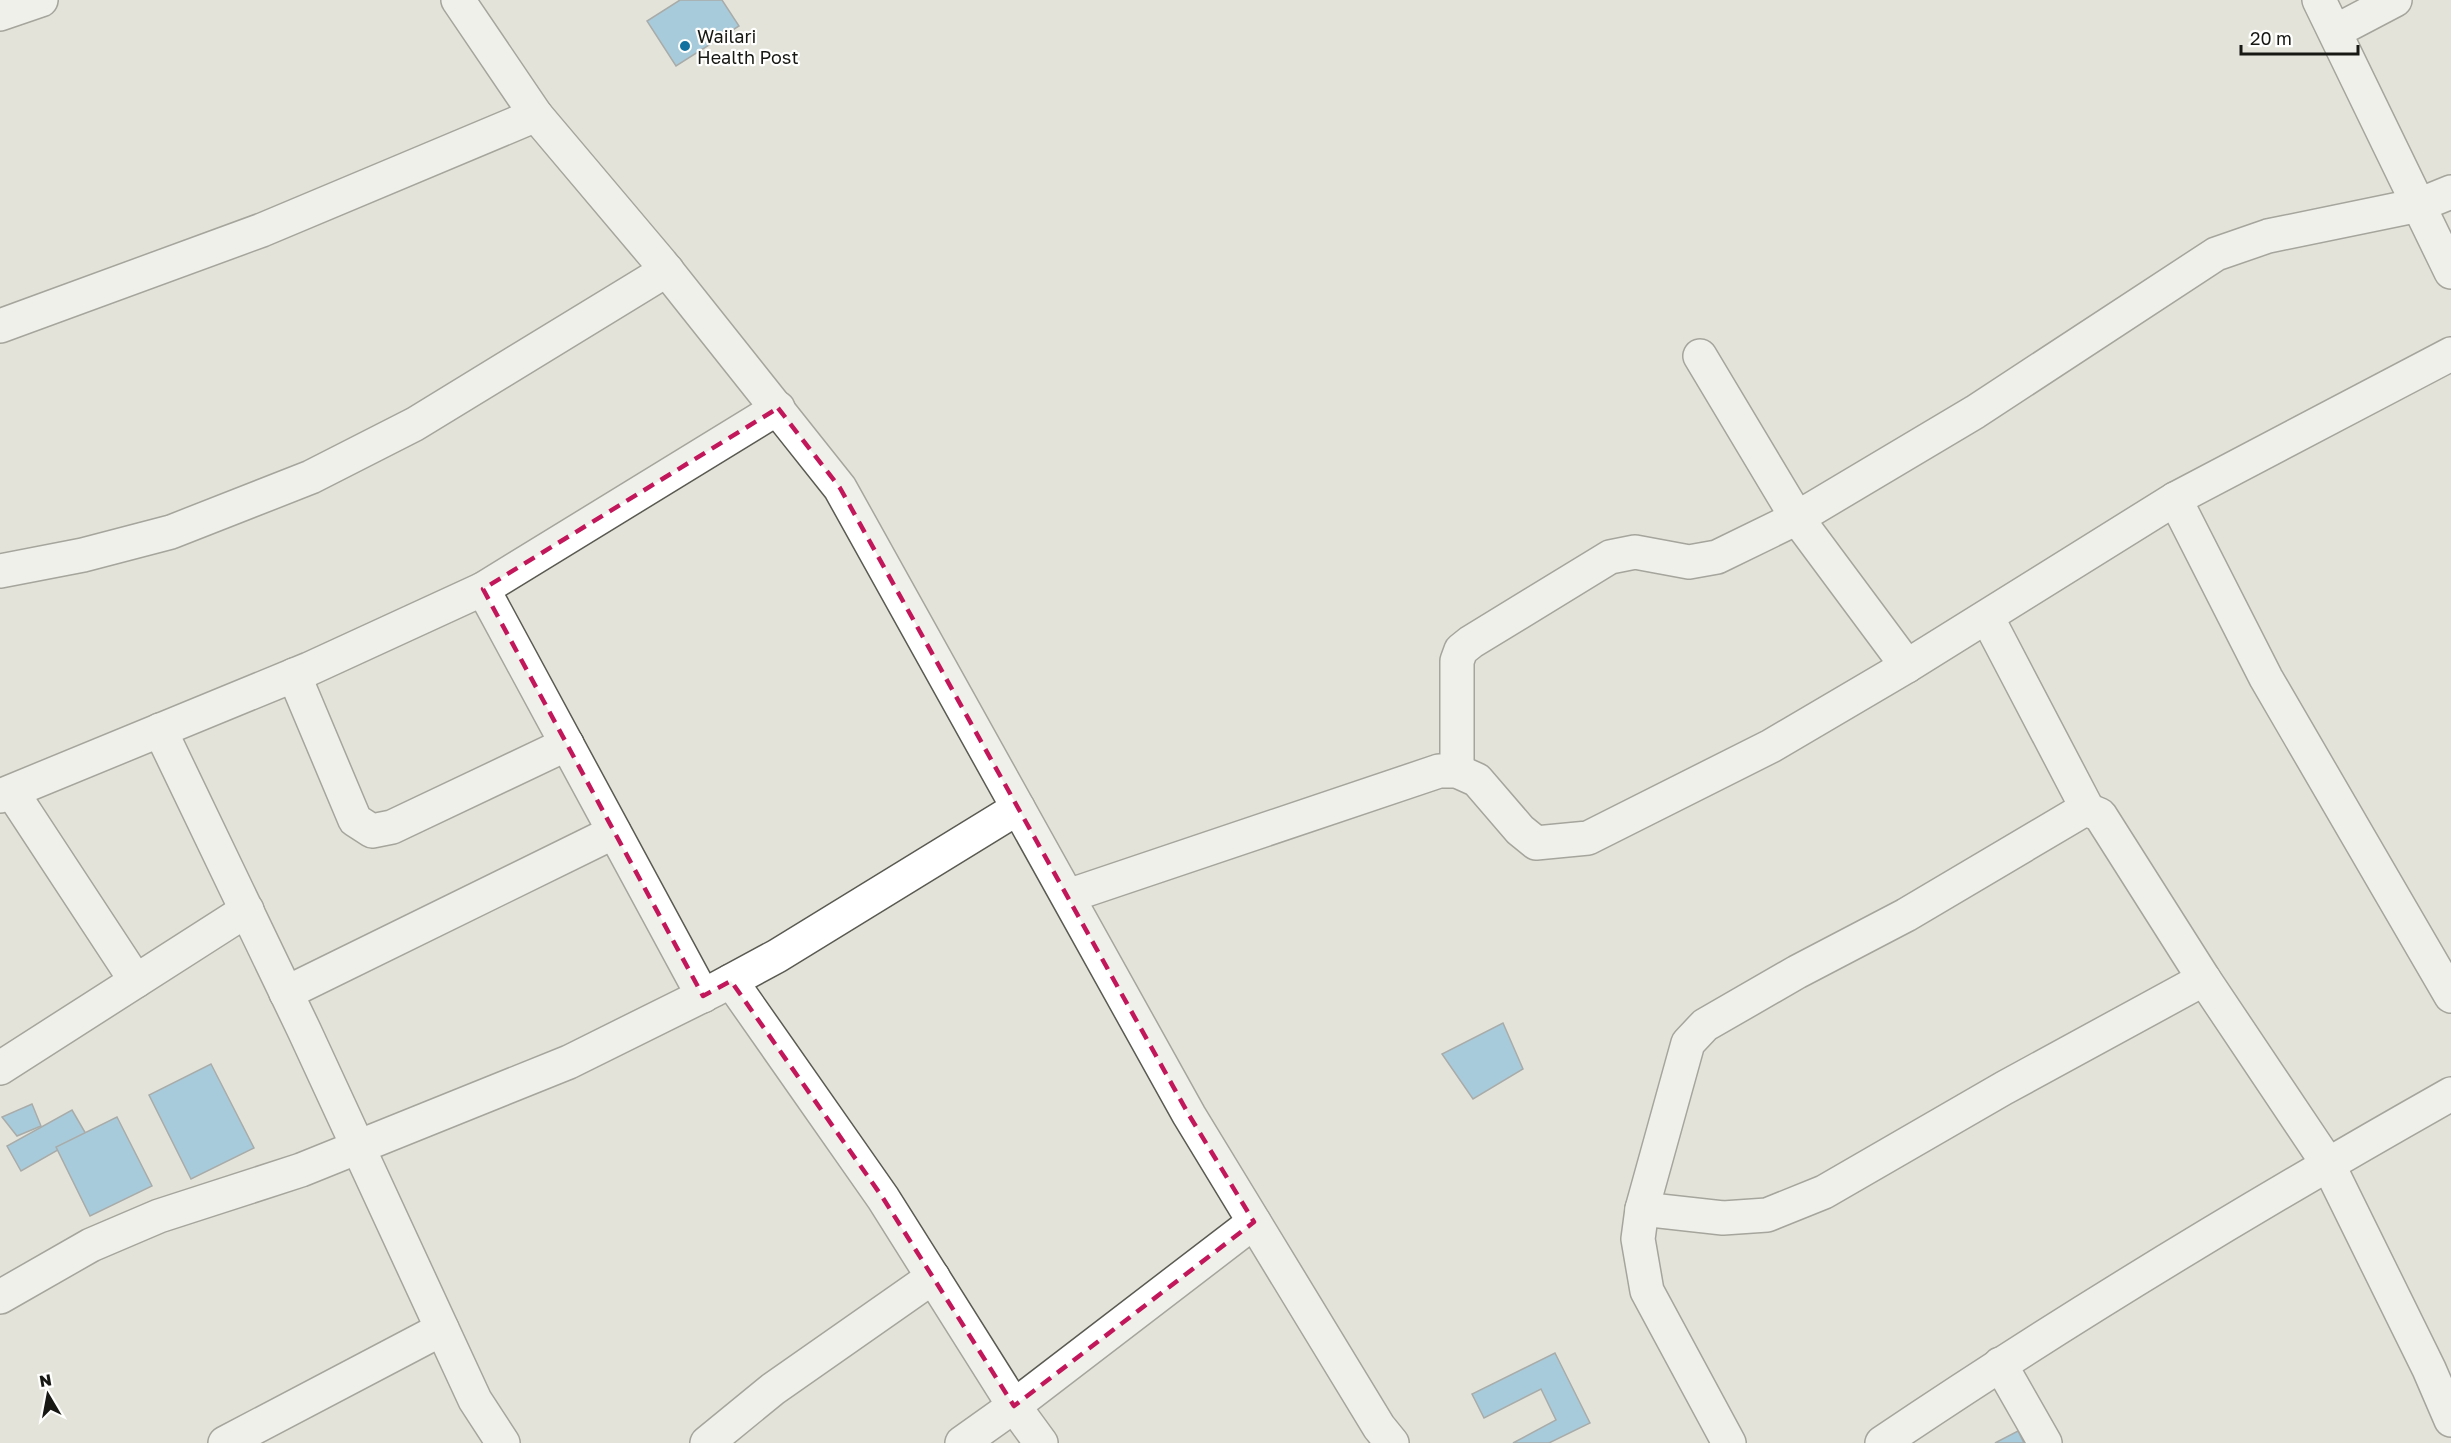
<svg xmlns="http://www.w3.org/2000/svg" width="2451" height="1443" font-family="'Golos Text',sans-serif">
	<style>
		.building { fill: #61addb; stroke: #61686d; stroke-width: 1.5 }
		.lines { fill: none; stroke-linecap: round; stroke-linejoin: round }
		.minor-casing { stroke: #5a5a52; stroke-width: 36 }
		.minor { stroke: #fff; stroke-width: 33 }
		.marked { fill: none; stroke: #c2185b; stroke-width: 4.5; stroke-dasharray: 12 8; stroke-linejoin: round }
		.poi-dot { fill: #13719f; stroke: #fffffe; stroke-width: 2 }
		.labels { text-anchor: middle; dominant-baseline: central; stroke-width: 4.5; stroke-linejoin: round; paint-order: stroke }
		.poi-label { font-size: 18px; fill: #171714; stroke: #fffffe; text-anchor: start }
	</style>
	<rect width="100%" height="100%" fill="#e3e3da"/>
	<g class="building">
		<polygon points="680,0 722,0 739,26 676,66 647,21"/>
		<polygon points="1503,1023 1523,1069 1473,1099 1442,1054"/>
		<polygon points="211,1064 254,1148 191,1179 149,1095"/>
		<polygon points="32,1104 41,1126 17,1136 2,1117"/>
		<polygon points="72,1110 86,1134 21,1171 7,1146"/>
		<polygon points="117,1117 152,1186 90,1216 56,1147"/>
		<polygon points="1555,1353 1590,1423 1549,1443 1513,1443 1556,1420 1541,1389 1484,1418 1472,1394"/>
		<polygon points="2018,1431 2024,1443 1995,1443"/>
	</g>
	<g class="lines">
		<g class="minor-casing">
			<g id="minor">
				<polyline points="458,0 536,115 661,263 840,488 1189,1115 1379,1427 1392,1443"/>
				<polyline points="2319,0 2451,272"/>
				<polyline points="0,14 41,0"/>
				<polyline points="2336,31 2395,0"/>
				<polyline points="0,326 262,230 536,115"/>
				<polyline points="1700,356 1797,518 1907,666"/>
				<polyline points="2175,499 2266,678 2451,996"/>
				<polyline points="0,571 83,555 171,532 311,477 415,424 667,270"/>
				<polyline points="483,589 703,996"/>
				<polyline points="1987,617 2088,810"/>
				<polyline points="294,675 355,820 372,831 392,827 567,744"/>
				<polyline points="160,730 304,1030 475,1400 503,1443"/>
				<polyline points="1457,771 1457,661 1461,650 1471,642 1610,557 1635,552 1689,562 1717,557 1797,518 1975,412 2216,254 2268,236 2419,205 2451,192"/>
				<polyline points="12,792 136,981"/>
				<polyline points="0,796 309,669 483,589 778,408"/>
				<polyline points="1068,896 1439,771 1457,771 1477,780 1520,830 1536,843 1588,838 1771,746 1907,666 2175,499 2451,354"/>
				<polyline points="731,981 883,1198 1014,1406 1041,1443"/>
				<polyline points="286,993 614,832"/>
				<polyline points="0,1068 247,910"/>
				<polyline points="1642,1209 1723,1218 1767,1215 1824,1192 2004,1088 2204,979"/>
				<polyline points="0,1297 91,1245 159,1216 301,1170 569,1062 714,990 777,956 1018,808"/>
				<polyline points="2000,1364 2045,1443"/>
				<polyline points="225,1443 442,1329"/>
				<polyline points="707,1443 773,1389 933,1277"/>
				<polyline points="962,1443 1014,1406 1254,1222"/>
				<polyline points="1729,1443 1647,1291 1638,1239 1642,1209 1688,1043 1705,1025 1797,972 1906,915 2080,812 2088,810 2100,815 2204,979 2328,1164 2429,1369 2451,1420"/>
				<path d="M 1882,1443 C 2067,1318 2258,1203 2451,1094"/>
			</g>
		</g>
		<use href="#minor" class="minor"/>
	</g>
	<path d="M0 0H2451V1443H0ZM 778,408 L 840,488 L 1189,1115 L 1254,1222 L 1014,1406 L 883,1198 L 731,981 L 703,996 L 483,589 Z" fill="#e3e3da" fill-opacity=".55" fill-rule="evenodd"/>
	<path class="marked" d="M 778,408 L 840,488 L 1189,1115 L 1254,1222 L 1014,1406 L 883,1198 L 731,981 L 703,996 L 483,589 Z"/>
	<circle class="poi-dot" cx="685" cy="46" r="6"/>
	<g class="labels">
		<g class="poi-label">
			<text x="697" y="36">Wailari<tspan x="697" dy="21">Health Post</tspan></text>
		</g>
	</g>
	<g transform="translate(48 1395) rotate(350)" stroke="#fffffe" stroke-width="4.5" paint-order="stroke">
	<path d="M0-4.5L10 22L0 15L-10 22Z" fill="#171714"/>
	<text y="-9" font-size="16" font-weight="bold" text-anchor="middle" fill="#171714">N</text>
	</g>
	<path d="M2241 45v9h117v-9" fill="none" stroke="#171714" stroke-width="3"/>
	<text x="2250" y="45" font-size="18" fill="#171714" stroke="#fffffe" stroke-width="4.5" paint-order="stroke">20 m</text>
</svg>
